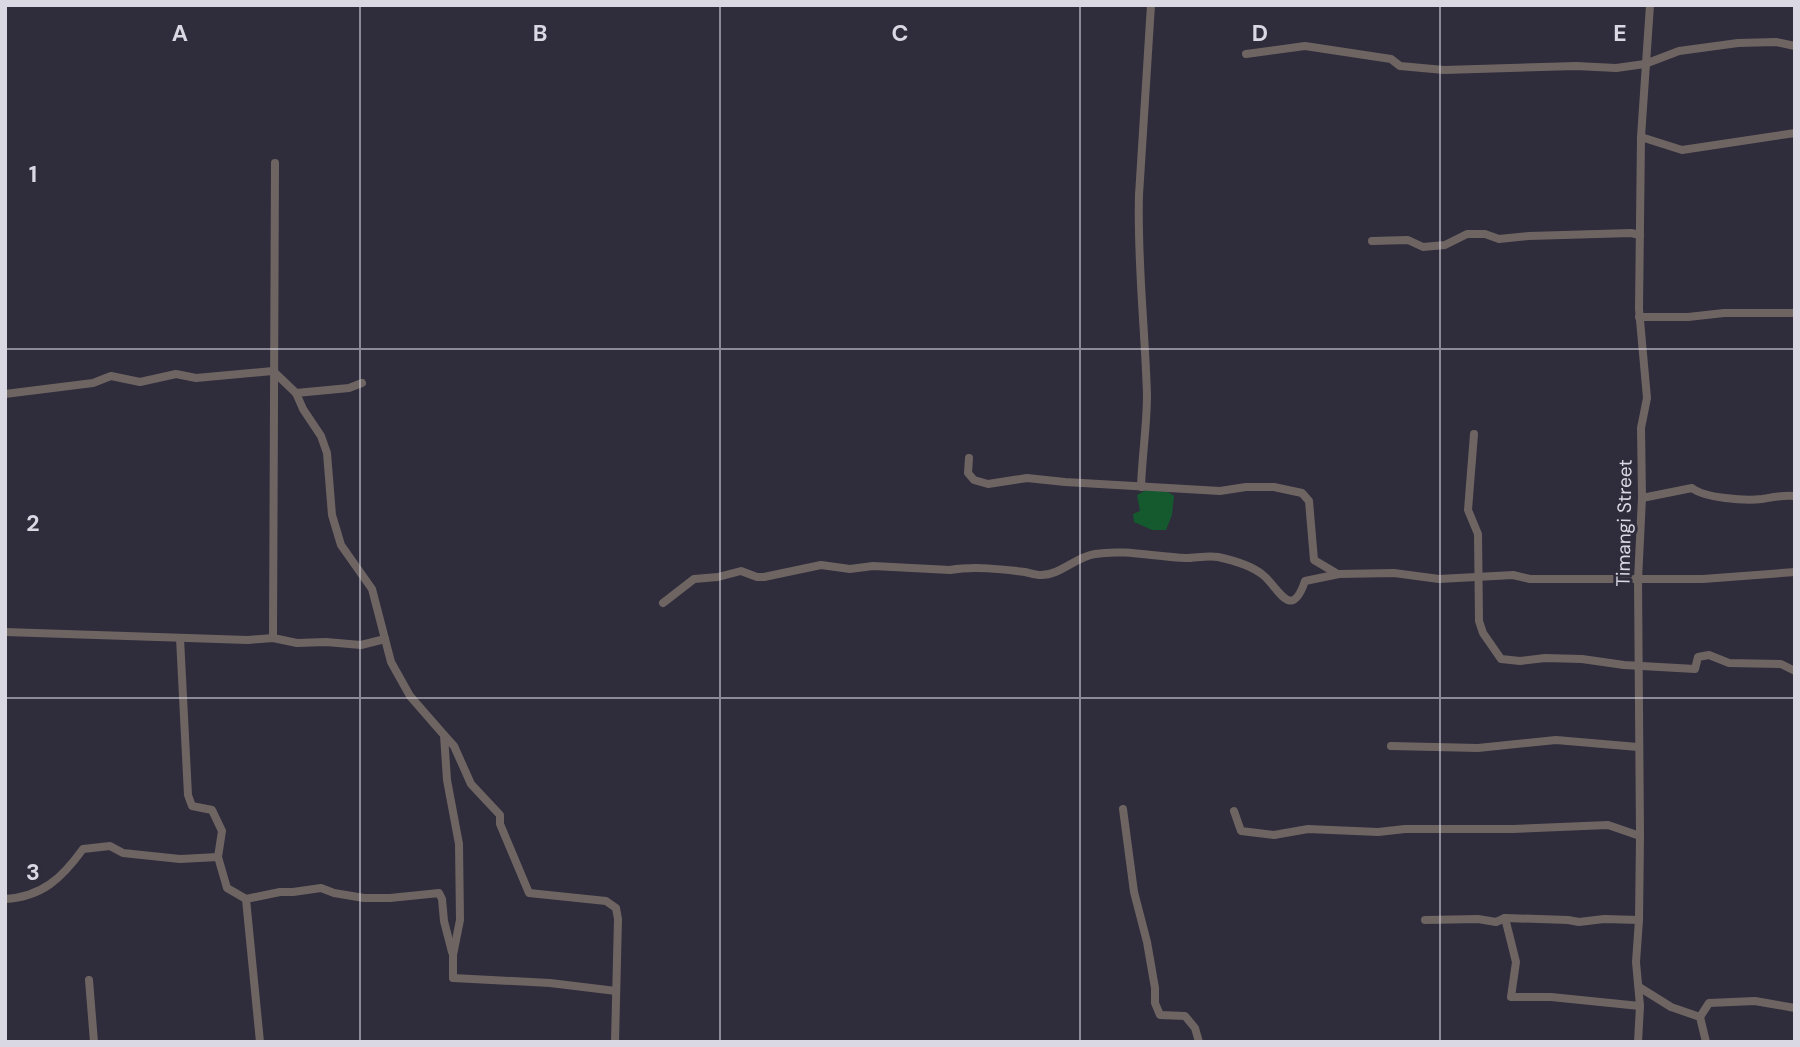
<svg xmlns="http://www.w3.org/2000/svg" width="1800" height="1047" font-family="'DM Sans',sans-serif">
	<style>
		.green { fill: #145a2e }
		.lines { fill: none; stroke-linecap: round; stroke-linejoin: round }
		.minor { stroke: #6e6562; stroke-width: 8 }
		.grid { fill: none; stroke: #dad9e3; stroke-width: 2; stroke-opacity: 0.55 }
		.labels { text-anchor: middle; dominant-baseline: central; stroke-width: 6; stroke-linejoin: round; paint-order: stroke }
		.street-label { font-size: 19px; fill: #dad9e3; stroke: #2f2c3c }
		.grid-label { font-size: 23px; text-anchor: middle; font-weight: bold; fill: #dad9e3; stroke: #2f2c3c; stroke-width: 6; stroke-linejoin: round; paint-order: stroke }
	</style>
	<rect width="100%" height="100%" fill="#2f2c3c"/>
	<polygon class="green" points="1146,490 1168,492 1174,496 1172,515 1166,530 1152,530 1134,522 1133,514 1140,511 1137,495"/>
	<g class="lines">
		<g class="minor">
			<polyline points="1246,54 1305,46 1391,59 1400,66 1444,70 1576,66 1616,68 1645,64 1679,51 1738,43 1776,42 1795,46"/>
			<polyline points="1641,137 1682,150 1795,133"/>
			<polyline points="1372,241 1408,240 1423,247 1445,245 1467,234 1485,234 1499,239 1529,236 1631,233 1640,235"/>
			<polyline points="1639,317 1688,317 1724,313 1795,313"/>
			<polyline points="273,371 296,393 303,409 321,436 327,453 332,515 341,545 372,589 391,662 410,696 444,735 447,780 459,844 460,920 453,955 453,978 550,983 616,991"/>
			<polyline points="296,393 349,388 362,383"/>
			<polyline points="5,394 93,383 111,376 140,382 176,374 196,378 273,371"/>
			<polyline points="1474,434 1468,510 1478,534 1479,621 1483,633 1501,659 1520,661 1545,658 1582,659 1624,665 1695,669 1698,657 1709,655 1729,663 1781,664 1795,671"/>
			<polyline points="969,458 968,473 974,480 988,484 1027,478 1065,482 1220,491 1246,487 1274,487 1302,493 1309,501 1314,560 1336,573"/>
			<path d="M 1141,487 C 1142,456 1147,425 1147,395 C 1145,328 1137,261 1139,195 L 1151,5"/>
			<path d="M 1642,498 L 1692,488 C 1704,498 1745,501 1762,499 C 1774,497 1782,495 1795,496"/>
			<path d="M 663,603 L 694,579 L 718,577 L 741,571 L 757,577 L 764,577 L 821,565 L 850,569 L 873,566 L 950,570 C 974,566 1001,569 1025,572 C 1030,573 1035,575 1041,575 C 1061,575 1075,557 1095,554 C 1124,549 1156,557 1186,558 C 1196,558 1208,555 1218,557 C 1232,560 1252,566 1263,575 C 1279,588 1291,622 1305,581 L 1339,574 L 1394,573 L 1439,579 L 1513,575 L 1530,579 L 1703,579 L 1795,572"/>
			<polyline points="5,632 248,640 273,638 297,643 326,642 361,645 385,639"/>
			<polyline points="180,638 188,795 192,806 212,810 222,831 218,857 227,888 246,899 260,1042"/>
			<polyline points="273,638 275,163"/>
			<polyline points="444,735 454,746 471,784 500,815 500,824 529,893 606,901 616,908 618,919 615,1042"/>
			<polyline points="1391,746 1478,748 1556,740 1638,747"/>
			<polyline points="1123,809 1134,892 1147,942 1155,988 1155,1003 1160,1015 1185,1016 1195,1028 1199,1042"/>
			<polyline points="1234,811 1241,831 1274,835 1308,829 1378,832 1405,829 1512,829 1608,825 1640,836"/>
			<path d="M 5,899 C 42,897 62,878 83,849 L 110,846 L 123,853 L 180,859 L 218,857"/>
			<polyline points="246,899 280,892 293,892 321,888 334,893 364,898 390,898 439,893 442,899 444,921 452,952"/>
			<polyline points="1505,918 1516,962 1511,997 1551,997 1640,1006"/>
			<polyline points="1425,920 1478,919 1496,922 1505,918 1568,920 1579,922 1604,919 1639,920"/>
			<polyline points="89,980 94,1042"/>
			<polyline points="1639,987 1671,1007 1700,1017 1706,1042"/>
			<polyline points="1700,1017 1709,1003 1755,1001 1795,1008"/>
			<polyline points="1638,1042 1640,1006 1636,962 1639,920 1640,836 1638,580 1642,498 1641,428 1647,398 1639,309 1641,137 1650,5"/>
		</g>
	</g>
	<path class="grid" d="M 360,5 L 360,1042M 720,5 L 720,1042M 1080,5 L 1080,1042M 1440,5 L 1440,1042M 5,349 L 1795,349M 5,698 L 1795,698"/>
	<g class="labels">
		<g class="street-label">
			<text transform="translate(1624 523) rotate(-89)">Timangi Street</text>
		</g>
	</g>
	<g class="grid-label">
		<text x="180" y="41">A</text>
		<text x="540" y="41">B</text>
		<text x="900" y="41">C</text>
		<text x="1260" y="41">D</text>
		<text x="1620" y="41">E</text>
		<text x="33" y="182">1</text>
		<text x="33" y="531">2</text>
		<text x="33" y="880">3</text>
	</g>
	<rect width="1800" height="1047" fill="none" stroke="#dad9e3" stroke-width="14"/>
</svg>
